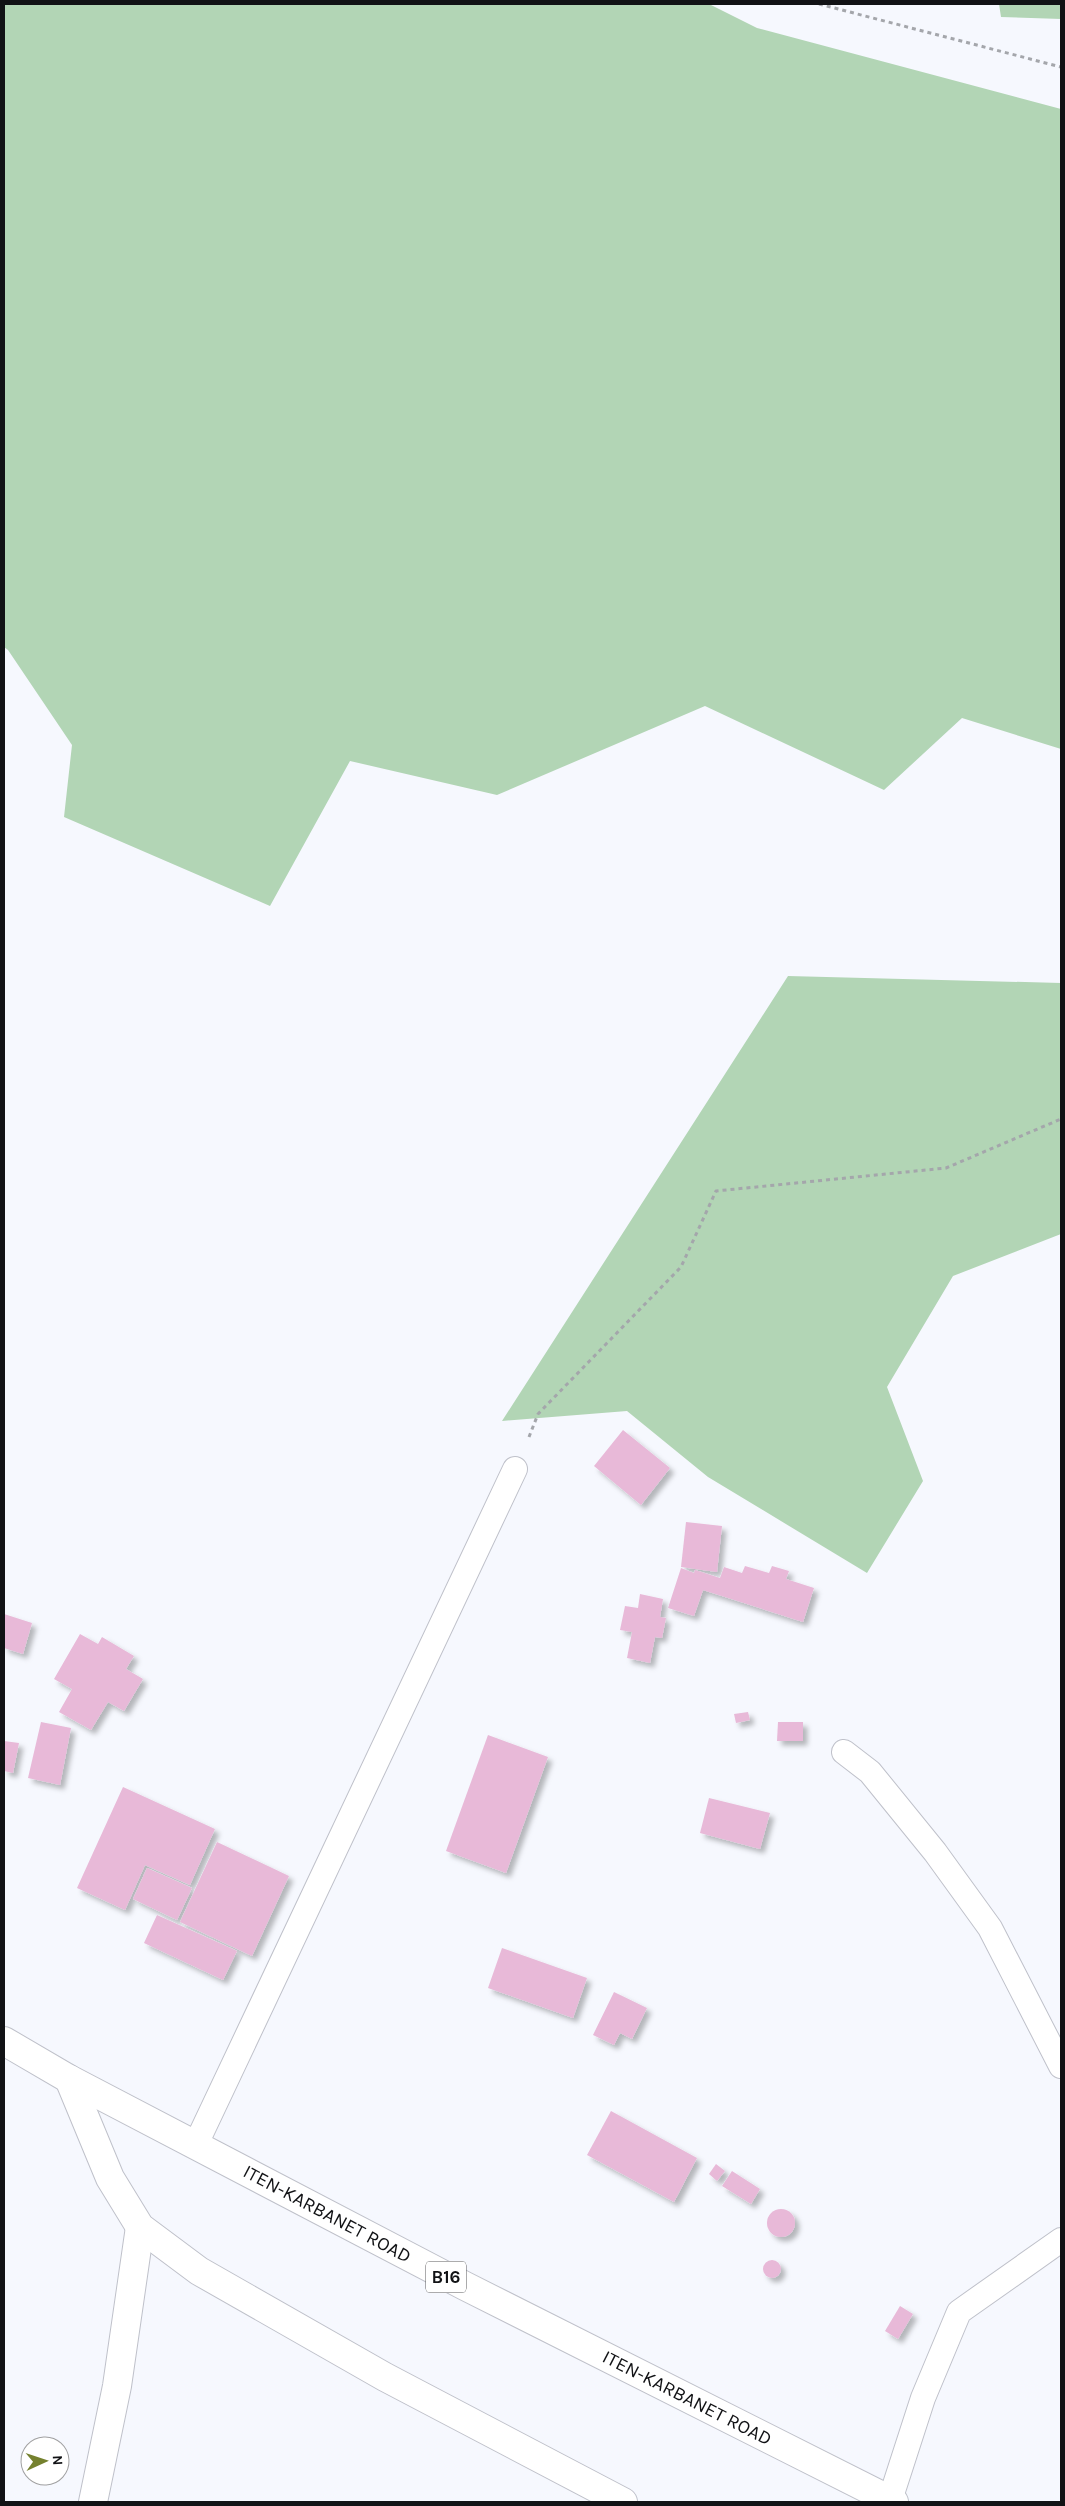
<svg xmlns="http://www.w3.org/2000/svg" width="1065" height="2506" font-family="Karla,sans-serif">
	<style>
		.green { fill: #b2d5b5 }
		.building { fill: #e8b9d8; filter: url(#shadow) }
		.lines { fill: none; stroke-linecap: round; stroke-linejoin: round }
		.lane-casing { stroke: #bfc1ca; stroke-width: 26 }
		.street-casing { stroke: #bfc1ca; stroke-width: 30 }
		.primary-casing { stroke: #bfc1ca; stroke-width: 30 }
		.path { stroke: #a4a6ab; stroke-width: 3; stroke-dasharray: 4 4; stroke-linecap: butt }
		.lane { stroke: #fff; stroke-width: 24 }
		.street { stroke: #fff; stroke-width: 28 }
		.primary { stroke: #fff; stroke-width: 28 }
		.labels { text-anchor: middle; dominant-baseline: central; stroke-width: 4.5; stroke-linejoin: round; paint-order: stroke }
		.shield { fill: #fff; stroke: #58595b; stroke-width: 1 }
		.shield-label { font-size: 18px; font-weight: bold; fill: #111215 }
		.street-label { font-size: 19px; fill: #111215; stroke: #fff }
	</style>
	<defs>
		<filter id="shadow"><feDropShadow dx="4.5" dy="4.5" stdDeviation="2.5" flood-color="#0004"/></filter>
	</defs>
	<rect width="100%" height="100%" fill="#f6f8fe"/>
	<g class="green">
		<polygon points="4,4 709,4 757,28 1061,109 1061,749 962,718 884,790 705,706 497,795 350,761 270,906 64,817 72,745 8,650 4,647"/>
		<polygon points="999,4 1061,4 1061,19 1001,17"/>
		<polygon points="788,976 1061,983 1061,1234 953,1276 887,1387 923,1481 867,1573 708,1477 627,1411 502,1421"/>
	</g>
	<g class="building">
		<polygon points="623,1430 670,1468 641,1505 594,1466"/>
		<polygon points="686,1522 722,1526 717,1572 681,1567"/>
		<polygon points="745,1566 769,1573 772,1566 789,1571 786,1579 814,1588 803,1622 703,1590 694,1616 668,1608 681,1568 694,1573 695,1570 720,1578 724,1567 742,1573"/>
		<polygon points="640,1594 663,1599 660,1617 666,1618 662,1638 655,1637 650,1663 627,1658 632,1632 620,1630 625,1606 638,1608"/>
		<polygon points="4,1614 32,1623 23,1654 4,1648"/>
		<polygon points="80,1634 98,1644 102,1637 134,1656 126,1669 143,1679 124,1711 108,1702 91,1730 59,1712 72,1689 54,1679"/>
		<polygon points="748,1712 750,1720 736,1723 734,1714"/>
		<polygon points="41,1722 71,1728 60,1785 28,1778"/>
		<polygon points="778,1722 803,1722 803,1741 777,1741"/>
		<polygon points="488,1735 548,1757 506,1873 446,1851"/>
		<polygon points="4,1741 19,1743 13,1773 4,1771"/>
		<polygon points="123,1787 215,1829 190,1885 145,1865 125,1910 77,1888"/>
		<polygon points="709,1798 770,1813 760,1849 700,1833"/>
		<polygon points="217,1842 289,1876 252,1956 180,1922"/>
		<polygon points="147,1868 192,1888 177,1920 133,1899"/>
		<polygon points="157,1915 237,1951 223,1980 144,1943"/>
		<polygon points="502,1948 587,1978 573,2018 488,1988"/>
		<polygon points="614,1992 647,2008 632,2039 620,2033 614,2045 593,2035"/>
		<polygon points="611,2111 697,2158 674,2202 587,2155"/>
		<polygon points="716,2164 725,2171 717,2181 709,2174"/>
		<polygon points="732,2171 760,2189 751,2204 722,2186"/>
		<circle cx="781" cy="2223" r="14"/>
		<circle cx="772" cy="2269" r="9"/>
		<polygon points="900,2306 913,2314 898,2339 885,2331"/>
	</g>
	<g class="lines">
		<g class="lane-casing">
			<g id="lane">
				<polyline points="844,1752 870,1772 935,1852 990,1928 1061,2066"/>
				<polyline points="196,2144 515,1469"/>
				<polyline points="890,2500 923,2398 959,2312 1061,2240"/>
			</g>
		</g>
		<g class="street-casing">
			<g id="street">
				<polyline points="69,2079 110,2178 140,2227 199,2271 385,2377 623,2502"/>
				<polyline points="93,2502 117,2386 140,2227"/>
			</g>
		</g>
		<g class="primary-casing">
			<polyline id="primary" points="4,2041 69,2079 465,2286 894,2502"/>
		</g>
		<g class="path">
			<polyline points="819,4 1061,67"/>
			<polyline points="529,1437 538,1414 681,1267 716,1191 946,1168 1061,1119"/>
		</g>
		<use href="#lane" class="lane"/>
		<use href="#street" class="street"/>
		<use href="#primary" class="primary"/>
	</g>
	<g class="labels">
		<rect class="shield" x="426" y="2261.5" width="40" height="31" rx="4"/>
		<g class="shield-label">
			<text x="446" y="2277">B16</text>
		</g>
		<g class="street-label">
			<text transform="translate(327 2214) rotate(28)">ITEN-KARBANET ROAD</text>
			<text transform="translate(687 2398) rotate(27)">ITEN-KARBANET ROAD</text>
		</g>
	</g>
	<rect width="1065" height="2506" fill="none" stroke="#111215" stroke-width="10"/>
	<g transform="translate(45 2461) rotate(87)"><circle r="24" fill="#ffffff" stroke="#a0a0a1"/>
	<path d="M0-4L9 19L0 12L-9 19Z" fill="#75812f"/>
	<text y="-8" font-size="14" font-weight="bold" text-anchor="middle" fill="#111215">N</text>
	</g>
</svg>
